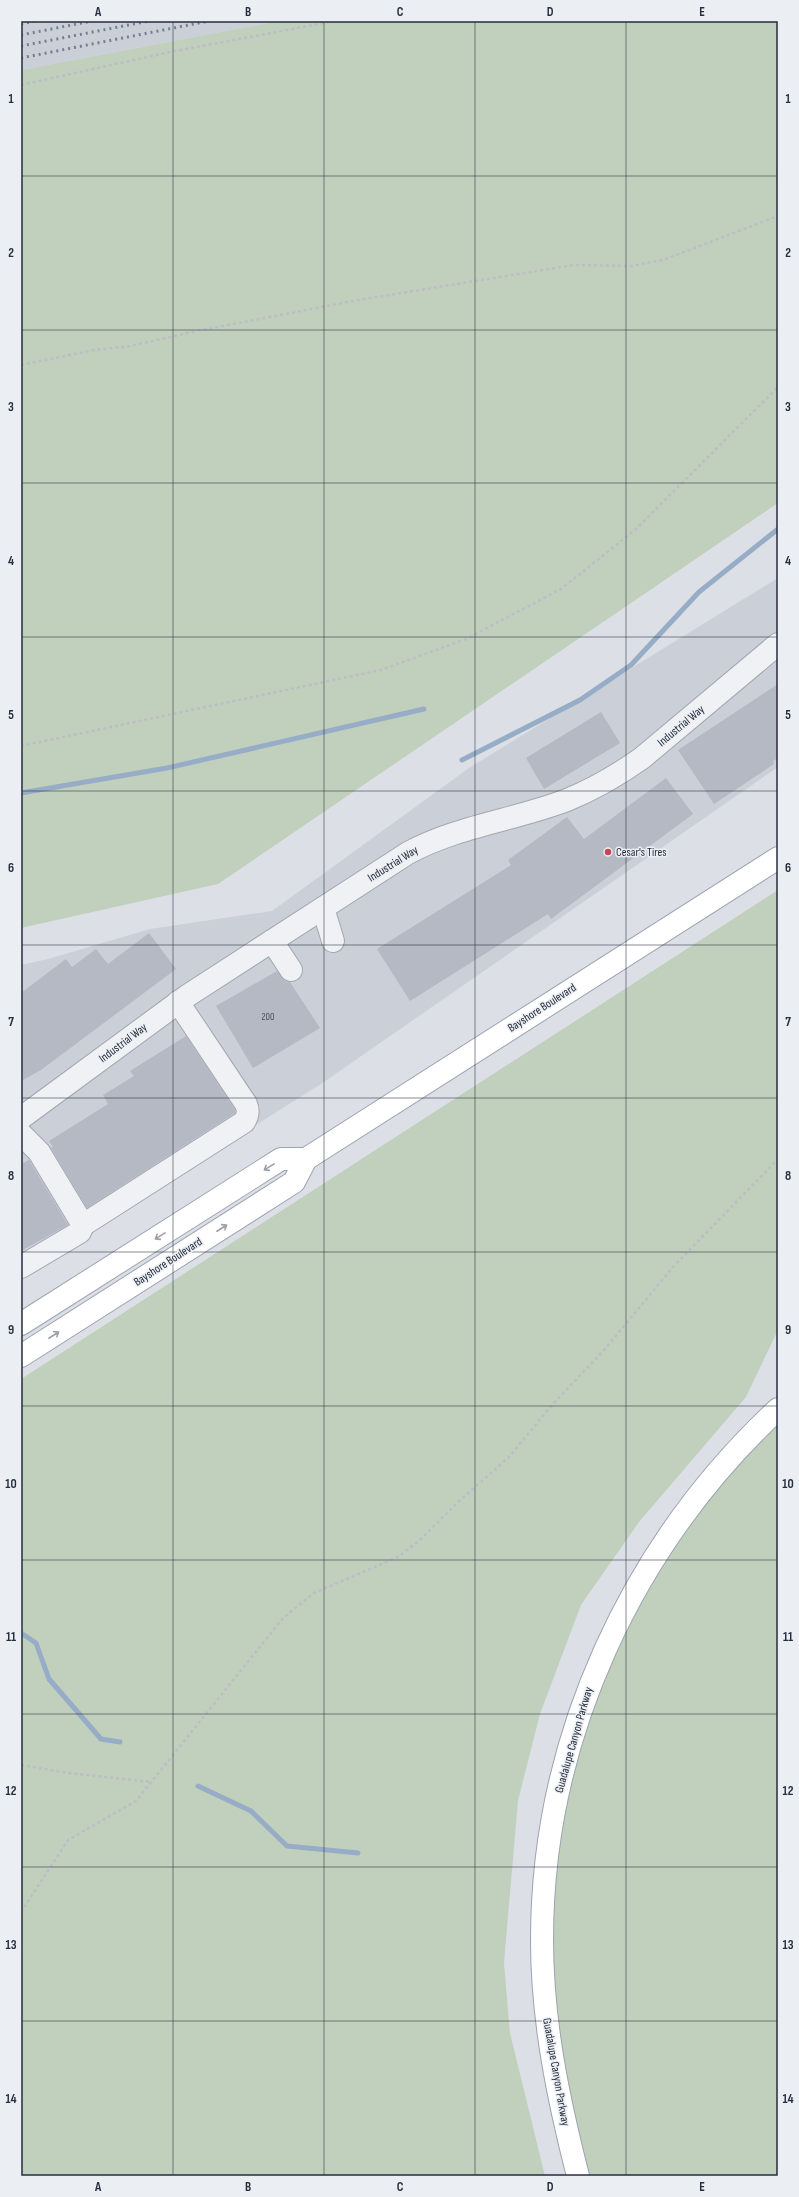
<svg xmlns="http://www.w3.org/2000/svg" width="799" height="2197" font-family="'Sofia Sans Condensed',sans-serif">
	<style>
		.built { fill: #cacfd8 }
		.green { fill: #c1d0bd }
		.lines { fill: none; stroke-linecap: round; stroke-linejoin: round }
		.stream { stroke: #97acc6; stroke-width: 5 }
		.building { fill: #b4b9c3 }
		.minor-casing { stroke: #a2a7b0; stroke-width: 24 }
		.major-casing { stroke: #9ca4b1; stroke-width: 24 }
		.path { stroke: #bbbec5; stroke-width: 2.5; stroke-dasharray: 3 3; stroke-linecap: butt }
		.minor { stroke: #eff1f5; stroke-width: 22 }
		.major { stroke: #fff; stroke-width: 22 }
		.rail { stroke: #767f8f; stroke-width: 3; stroke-dasharray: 2 4; stroke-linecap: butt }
		.oneway { stroke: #9da0a7 }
		.grid { fill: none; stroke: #262d3c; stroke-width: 1; stroke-opacity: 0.55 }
		.poi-dot { fill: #cb4251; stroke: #ebeff4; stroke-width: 1.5 }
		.labels { text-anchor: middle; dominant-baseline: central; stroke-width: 3; stroke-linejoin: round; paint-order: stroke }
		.number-label { font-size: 10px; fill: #4a505e }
		.street-label { font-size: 12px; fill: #262d3c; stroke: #ebeff4 }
		.poi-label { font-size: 12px; fill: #262d3c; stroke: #ebeff4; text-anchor: start }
		.neatline { fill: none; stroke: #262d3c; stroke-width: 1.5 }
		.grid-label { font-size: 13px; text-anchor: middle; font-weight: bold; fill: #262d3c }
	</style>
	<rect width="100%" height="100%" fill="#dce0e6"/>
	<g class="built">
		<polygon points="21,21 279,21 21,70"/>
		<polygon points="778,578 778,767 321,1084 21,1273 21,965 48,959 150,929 272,911 469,768"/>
	</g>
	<g class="green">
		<polygon points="279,21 778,21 778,503 218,884 21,928 21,70"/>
		<polygon points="778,890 778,1330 746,1397 639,1522 581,1605 540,1714 518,1801 504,1963 510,2033 545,2176 21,2176 21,1379"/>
		<polygon points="778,1409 778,2176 578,2176 549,2045 551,1831 631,1596"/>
	</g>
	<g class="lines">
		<g class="stream">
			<polyline points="462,760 580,700 631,665 699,592 778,529"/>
			<polyline points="21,793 167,768 424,709"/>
			<polyline points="21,1633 36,1643 49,1679 101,1739 120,1742"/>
			<polyline points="198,1786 251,1811 287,1846 358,1853"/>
		</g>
	</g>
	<g class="building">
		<polygon points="778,684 778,758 773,761 774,764 714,804 678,750"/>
		<polygon points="601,712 620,743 544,789 526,758"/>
		<polygon points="666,778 693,814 551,919 548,914 410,1001 377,949 511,865 508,860 567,817 584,839"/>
		<polygon points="149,933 176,969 41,1070 21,1081 21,993 66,959 72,967 96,949 108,964"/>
		<polygon points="277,971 285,981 290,982 320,1028 253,1068 216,1006"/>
		<polygon points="186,1036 235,1110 235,1113 87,1208 51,1148 53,1147 49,1141 108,1104 103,1095 134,1076 130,1071"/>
		<polygon points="29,1160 68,1225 21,1251 21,1164"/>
	</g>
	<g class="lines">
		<g class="minor-casing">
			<g id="minor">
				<polyline points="323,908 333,941"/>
				<polyline points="272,941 291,970"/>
				<path d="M 21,1118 L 187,996 L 408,853 C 458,826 515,820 567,800 C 594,789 618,775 642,758 L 778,644"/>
				<polyline points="21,1134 39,1152 83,1225 80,1232 21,1267"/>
				<path d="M 83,1225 L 244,1122 C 248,1116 249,1111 246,1104 L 178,1002"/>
			</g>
		</g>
		<g class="major-casing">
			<g id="major">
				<polyline points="21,1324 281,1159 306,1159"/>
				<polyline points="21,1356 294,1182 306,1159 778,858"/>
				<path d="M 578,2176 C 558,2098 542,2020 542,1940 C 542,1738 632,1545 778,1409"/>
			</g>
		</g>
		<g class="path">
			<polyline points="21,85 170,52 335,21"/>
			<polyline points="21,365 94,350 130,346 197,331 358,300 574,265 631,266 663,260 778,216"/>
			<polyline points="21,746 381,670 466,639 561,589 635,530 778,387"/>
			<polyline points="21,1765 68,1773 152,1782"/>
			<polyline points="21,1912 68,1840 136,1801 283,1618 314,1593 398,1557 420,1540 457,1503 508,1458 552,1405 605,1349 673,1267 778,1159"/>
		</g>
		<use href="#minor" class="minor"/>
		<use href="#major" class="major"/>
		<g class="rail">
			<polyline points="21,24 35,21"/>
			<polyline points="21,35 92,21"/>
			<polyline points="21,46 149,21"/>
			<polyline points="21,58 209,21"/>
		</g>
	</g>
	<defs><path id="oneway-shaft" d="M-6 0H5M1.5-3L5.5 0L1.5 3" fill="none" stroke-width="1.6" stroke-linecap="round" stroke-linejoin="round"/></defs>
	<g class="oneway">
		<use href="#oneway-shaft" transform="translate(269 1167) rotate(148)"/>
		<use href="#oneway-shaft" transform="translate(222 1228) rotate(-33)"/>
		<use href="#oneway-shaft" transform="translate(160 1236) rotate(148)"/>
		<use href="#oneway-shaft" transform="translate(54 1335) rotate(-33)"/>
	</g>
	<path class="grid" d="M 173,21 L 173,2176M 324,21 L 324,2176M 475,21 L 475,2176M 626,21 L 626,2176M 21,176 L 778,176M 21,330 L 778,330M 21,483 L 778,483M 21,637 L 778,637M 21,791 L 778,791M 21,945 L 778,945M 21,1098 L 778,1098M 21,1252 L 778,1252M 21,1406 L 778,1406M 21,1560 L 778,1560M 21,1714 L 778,1714M 21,1867 L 778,1867M 21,2021 L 778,2021"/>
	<circle class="poi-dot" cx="608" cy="852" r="4"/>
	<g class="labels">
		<g class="number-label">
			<text x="268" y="1017">200</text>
		</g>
		<g class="street-label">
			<text transform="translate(681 726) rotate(-40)">Industrial Way</text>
			<text transform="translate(393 864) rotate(-32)">Industrial Way</text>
			<text transform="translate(542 1008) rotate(-33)">Bayshore Boulevard</text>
			<text transform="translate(123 1043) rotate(-37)">Industrial Way</text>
			<text transform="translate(168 1262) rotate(-33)">Bayshore Boulevard</text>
			<text transform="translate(574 1740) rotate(-74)">Guadalupe Canyon Parkway</text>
			<text transform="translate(556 2072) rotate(80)">Guadalupe Canyon Parkway</text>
		</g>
		<g class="poi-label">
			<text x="616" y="852">Cesar's Tires</text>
		</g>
	</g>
	<rect width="799" height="2197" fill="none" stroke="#ebeff4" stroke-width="44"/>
	<rect x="22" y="22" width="755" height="2153" class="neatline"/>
	<g class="grid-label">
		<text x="98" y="16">A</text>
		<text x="248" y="16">B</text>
		<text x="400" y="16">C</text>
		<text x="550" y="16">D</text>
		<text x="702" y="16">E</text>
		<text x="11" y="103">1</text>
		<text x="788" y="103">1</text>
		<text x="11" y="257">2</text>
		<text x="788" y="257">2</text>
		<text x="11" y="411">3</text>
		<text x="788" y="411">3</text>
		<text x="11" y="565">4</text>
		<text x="788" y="565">4</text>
		<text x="11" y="719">5</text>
		<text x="788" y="719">5</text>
		<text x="11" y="872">6</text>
		<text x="788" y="872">6</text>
		<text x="11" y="1026">7</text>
		<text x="788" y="1026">7</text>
		<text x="11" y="1180">8</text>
		<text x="788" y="1180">8</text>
		<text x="11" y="1334">9</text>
		<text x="788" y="1334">9</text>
		<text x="11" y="1488">10</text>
		<text x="788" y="1488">10</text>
		<text x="11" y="1641">11</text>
		<text x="788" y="1641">11</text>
		<text x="11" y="1795">12</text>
		<text x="788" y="1795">12</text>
		<text x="11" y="1949">13</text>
		<text x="788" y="1949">13</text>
		<text x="11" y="2103">14</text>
		<text x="788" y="2103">14</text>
		<text x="98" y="2191">A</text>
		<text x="248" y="2191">B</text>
		<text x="400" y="2191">C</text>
		<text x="550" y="2191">D</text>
		<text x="702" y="2191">E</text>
	</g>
</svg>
